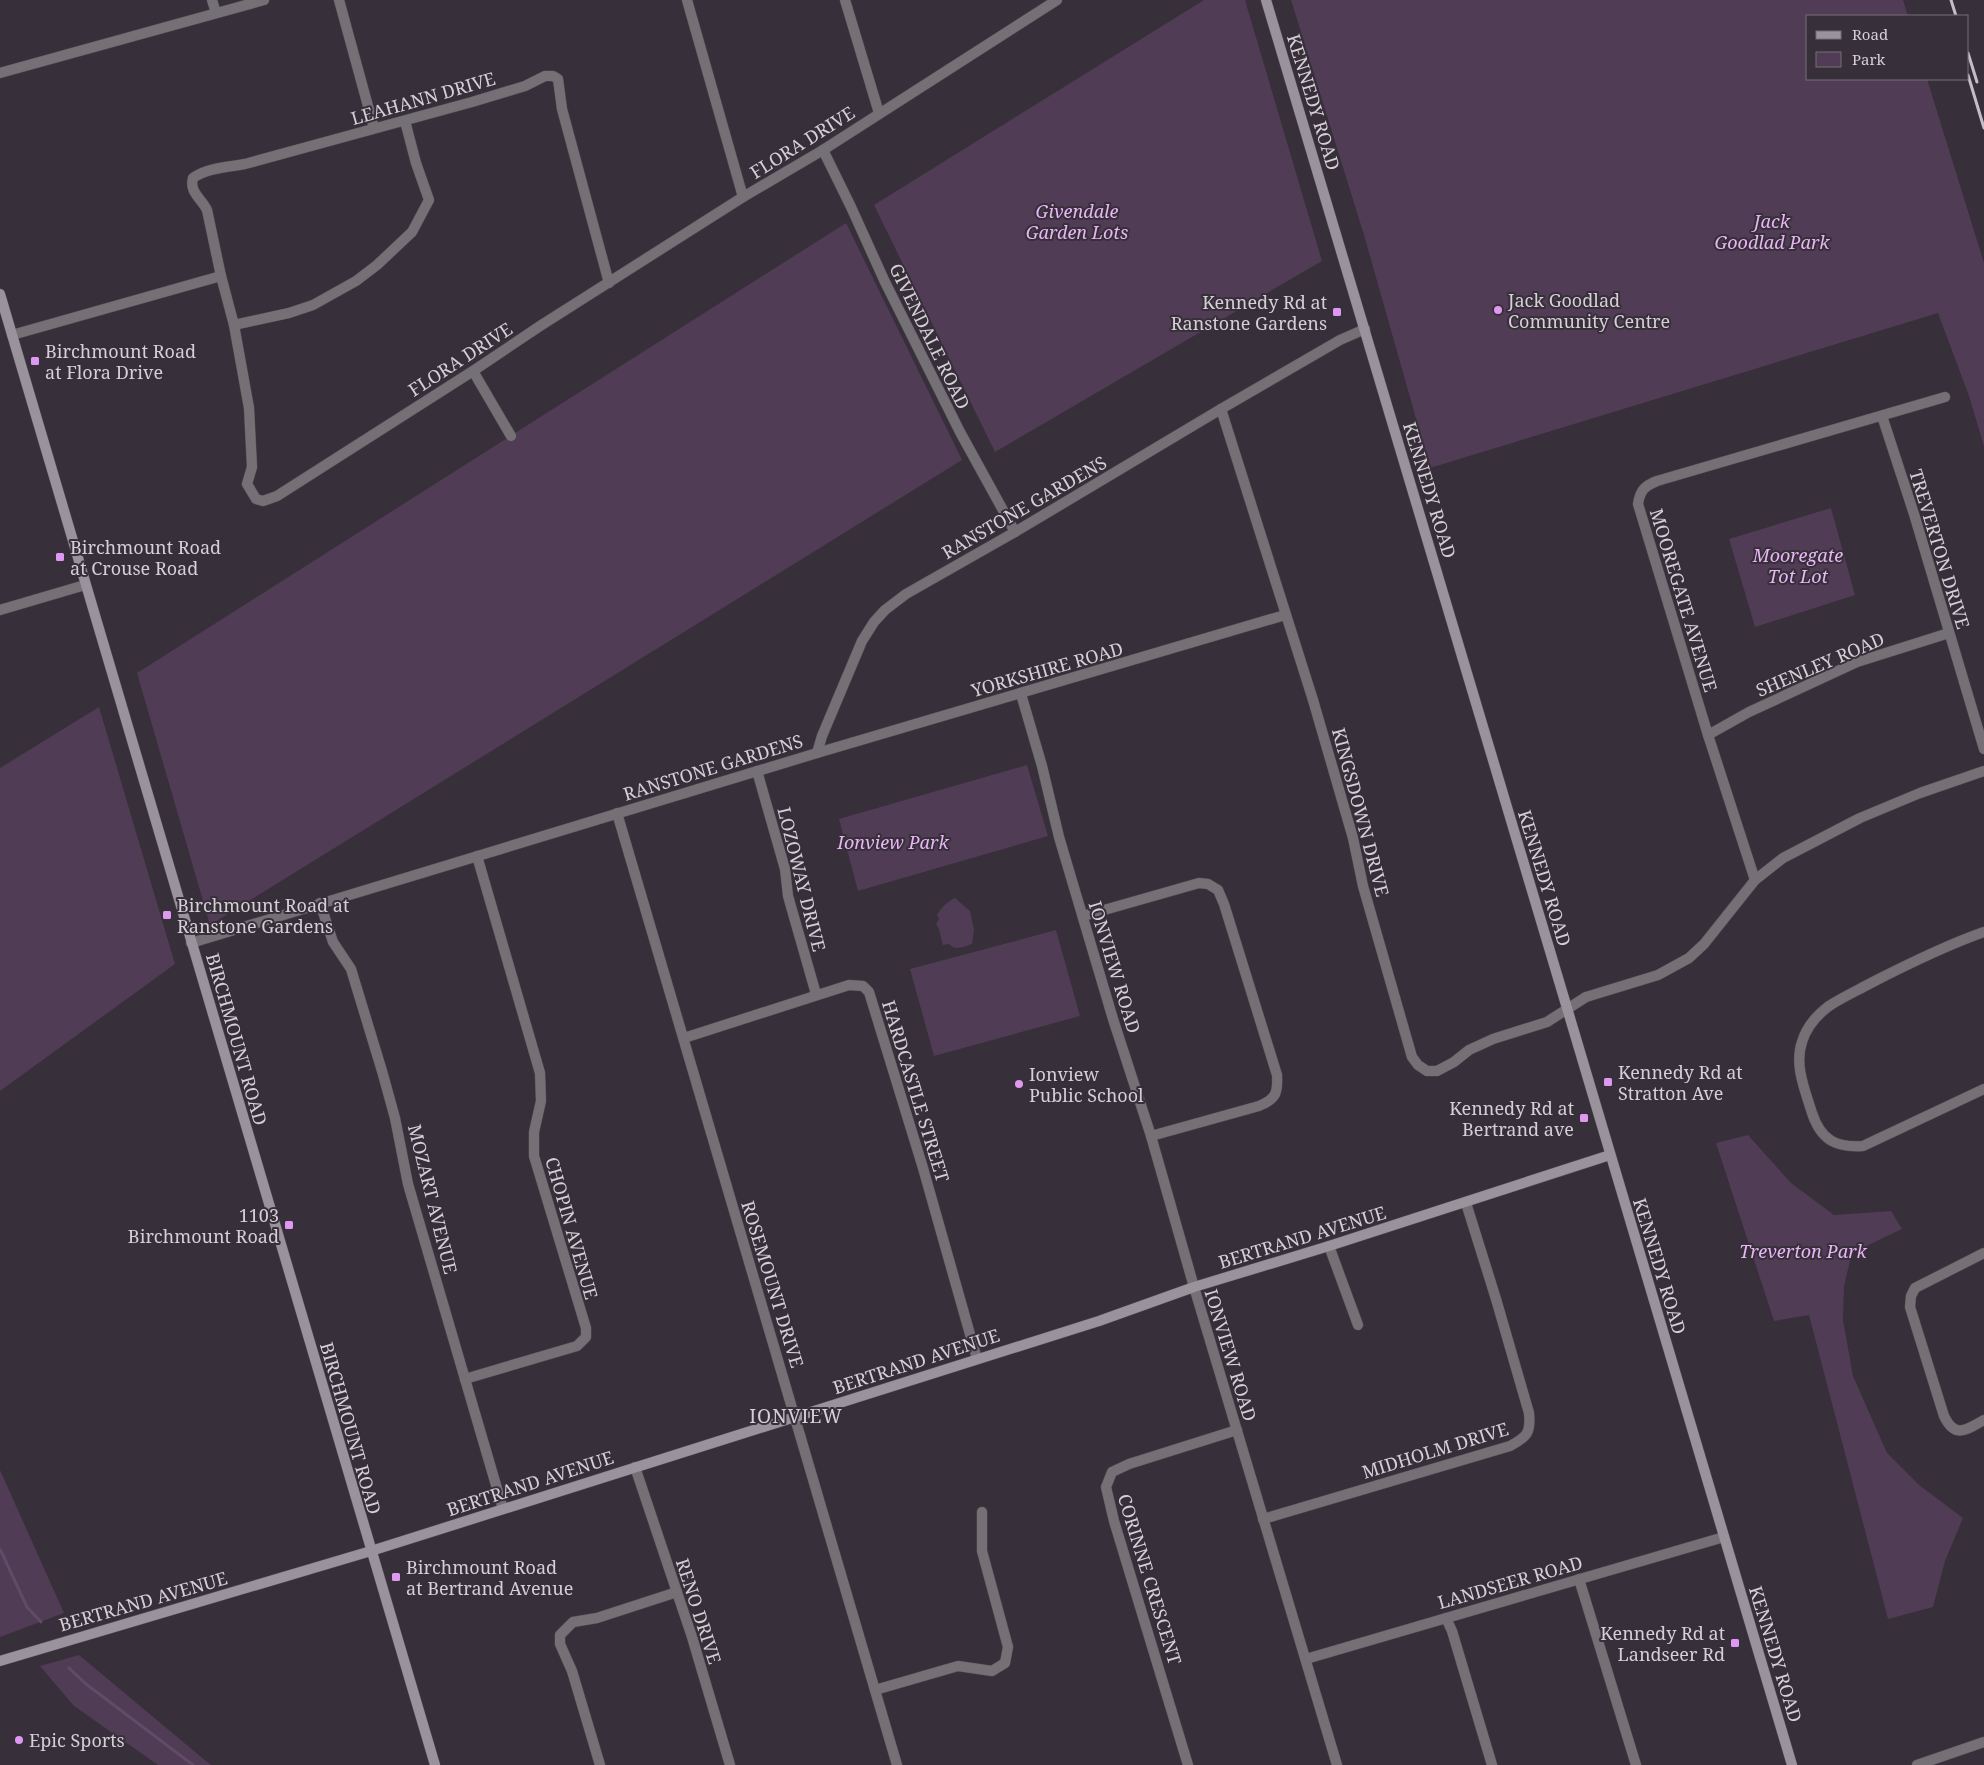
<svg xmlns="http://www.w3.org/2000/svg" width="1984" height="1765" font-family="'Noto Serif',serif">
	<style>
		.green { fill: #503c55 }
		.lines { fill: none; stroke-linecap: round; stroke-linejoin: round }
		.stream { stroke: #614b66; stroke-width: 3 }
		.street-casing { stroke: #534c55; stroke-width: 11 }
		.secondary-casing { stroke: #534c55; stroke-width: 11 }
		.street { stroke: #747076; stroke-width: 10 }
		.secondary { stroke: #9a939b; stroke-width: 10 }
		.rail { stroke: #c3bdc5; stroke-width: 3 }
		.poi-dot { fill: #df98f1; stroke: #372f39; stroke-width: 2 }
		.labels { text-anchor: middle; dominant-baseline: central; stroke-width: 4; stroke-linejoin: round; paint-order: stroke }
		.street-label { font-size: 18px; fill: #d5cfd6; stroke: #372f39 }
		.park-label { font-size: 18px; font-style: italic; fill: #e8b5f5; stroke: #372f39 }
		.poi-label { font-size: 18px; fill: #d5cfd6; stroke: #372f39; text-anchor: start }
		.neighbourhood-label { font-size: 19px; letter-spacing: 1px; fill: #d5cfd6; stroke: #372f39 }
	</style>
	<rect width="100%" height="100%" fill="#372f39"/>
	<g class="green">
		<polygon points="1204,0 1245,0 1322,261 995,452 874,205"/>
		<polygon points="1291,0 1903,0 1908,16 1808,16 1808,79 1927,79 1984,263 1984,446 1969,396 1938,313 1430,468 1364,235"/>
		<polygon points="846,223 962,460 210,925 137,673"/>
		<polygon points="1831,508 1855,595 1755,627 1729,539"/>
		<polygon points="99,707 175,964 0,1091 0,768"/>
		<polygon points="1027,765 1048,836 858,891 839,819"/>
		<path d="M 955,898 L 970,911 L 974,930 L 972,944 C 964,947 955,951 949,944 L 943,945 C 940,937 941,931 936,924 L 939,919 L 937,915 C 940,909 949,900 955,898 Z"/>
		<polygon points="1056,930 1080,1016 934,1056 910,969"/>
		<polygon points="1748,1135 1791,1183 1834,1215 1891,1211 1902,1229 1852,1253 1844,1286 1843,1320 1853,1376 1887,1453 1919,1485 1963,1518 1945,1561 1933,1607 1888,1619 1809,1315 1774,1321 1716,1143"/>
		<polygon points="0,1470 64,1613 0,1637"/>
		<polygon points="79,1655 206,1761 211,1765 158,1765 74,1706 40,1666"/>
	</g>
	<g class="lines">
		<g class="stream">
			<polyline points="0,1549 27,1607 41,1622"/>
			<polyline points="69,1668 86,1684 193,1765"/>
		</g>
		<g class="street-casing">
			<g id="street">
				<polyline points="212,0 216,13"/>
				<polyline points="339,0 374,128"/>
				<polyline points="687,0 743,197"/>
				<polyline points="845,0 879,113"/>
				<polyline points="0,73 264,0"/>
				<polyline points="823,150 851,207 885,282 960,432 1015,532"/>
				<path d="M 609,283 L 562,109 L 558,79 L 553,76 L 545,76 L 525,86 L 472,102 L 245,164 C 228,167 207,168 193,178 C 189,192 201,198 207,210 L 221,276 L 234,325 L 249,408 L 252,467 L 247,484 L 256,499 L 263,501 L 277,496 L 473,371 L 540,326 L 743,197 L 823,150 L 1057,0"/>
				<polyline points="234,325 289,313 313,305 356,281 377,265 412,232 429,200 416,163 405,121"/>
				<polyline points="12,335 221,276"/>
				<polyline points="473,371 511,436"/>
				<polyline points="1221,409 1313,700 1353,838 1363,886 1412,1057 1418,1065 1427,1071 1437,1071 1454,1062 1469,1050 1493,1039 1547,1022 1586,997 1658,975 1689,958 1704,944 1755,880 1783,858 1860,818 1920,793 1984,771"/>
				<polyline points="1882,416 1914,514 1984,749"/>
				<polyline points="0,610 85,585"/>
				<polyline points="1021,694 1042,766 1059,837 1113,1019 1151,1136 1194,1287 1337,1765"/>
				<polyline points="1708,735 1749,712 1857,662 1949,633"/>
				<polyline points="817,753 822,736 862,641 874,622 885,610 906,594 1015,532 1221,409 1340,340 1365,329"/>
				<polyline points="757,771 785,869 788,896 816,994"/>
				<polyline points="617,813 897,1765"/>
				<path d="M 1755,880 L 1708,735 L 1638,504 C 1640,491 1644,486 1657,481 L 1945,397"/>
				<polyline points="320,903 333,942 351,969 382,1071 395,1118 408,1184 503,1509"/>
				<path d="M 1083,916 L 1199,883 L 1208,884 L 1218,890 L 1224,904 L 1277,1075 C 1278,1093 1276,1099 1259,1106 L 1151,1136"/>
				<path d="M 1984,932 C 1944,946 1906,965 1869,984 C 1856,991 1841,998 1829,1006 C 1817,1015 1806,1028 1802,1042 C 1794,1065 1805,1090 1812,1113 C 1821,1140 1836,1148 1863,1146 L 1984,1089"/>
				<polyline points="191,943 817,753 1285,615"/>
				<polyline points="684,1038 849,985 863,986 869,992 923,1168 977,1359"/>
				<polyline points="1329,1246 1358,1325"/>
				<path d="M 1984,1253 L 1915,1288 L 1911,1296 L 1910,1307 L 1944,1416 C 1955,1439 1966,1430 1984,1420"/>
				<polyline points="465,1379 577,1346 586,1337 586,1328 534,1156 534,1132 541,1101 540,1073 477,856"/>
				<polyline points="635,1467 692,1637 730,1765"/>
				<path d="M 1263,1519 L 1510,1446 C 1527,1437 1531,1433 1529,1413 L 1496,1299 L 1466,1203"/>
				<polyline points="1579,1579 1636,1765"/>
				<polyline points="1446,1618 1452,1631 1492,1765"/>
				<polyline points="1306,1659 1724,1537"/>
				<polyline points="875,1690 958,1666 992,1671 1005,1663 1008,1647 982,1551 982,1512"/>
				<polyline points="600,1765 572,1671 560,1644 560,1635 573,1622 597,1618 677,1592"/>
				<polyline points="1188,1765 1114,1521 1106,1487 1112,1472 1129,1464 1237,1430"/>
				<polyline points="1917,1765 1984,1742"/>
			</g>
		</g>
		<g class="secondary-casing">
			<g id="secondary">
				<path d="M 1266,0 C 1368,336 1465,673 1567,1008 L 1792,1765"/>
				<polyline points="0,294 435,1765"/>
				<polyline points="0,1661 371,1551 1099,1321 1194,1287 1329,1246 1610,1155"/>
			</g>
		</g>
		<use href="#street" class="street"/>
		<use href="#secondary" class="secondary"/>
		<g class="rail">
			<polyline points="1951,0 1956,16"/>
			<polyline points="1968,53 1977,82"/>
			<polyline points="1968,75 1984,128"/>
		</g>
	</g>
	<g class="poi-dot">
		<circle cx="1498" cy="310" r="5"/>
		<rect x="1332" y="307" width="10" height="10" rx="2.5"/>
		<rect x="30" y="356" width="10" height="10" rx="2.5"/>
		<rect x="55" y="552" width="10" height="10" rx="2.5"/>
		<rect x="162" y="910" width="10" height="10" rx="2.5"/>
		<rect x="1603" y="1077" width="10" height="10" rx="2.5"/>
		<circle cx="1019" cy="1084" r="5"/>
		<rect x="1579" y="1113" width="10" height="10" rx="2.5"/>
		<rect x="284" y="1220" width="10" height="10" rx="2.5"/>
		<rect x="391" y="1572" width="10" height="10" rx="2.5"/>
		<rect x="1730" y="1638" width="10" height="10" rx="2.5"/>
		<circle cx="19" cy="1740" r="5"/>
	</g>
	<g class="labels">
		<g class="street-label">
			<text transform="translate(423 98) rotate(-16)">LEAHANN DRIVE</text>
			<text transform="translate(1314 102) rotate(73)">KENNEDY ROAD</text>
			<text transform="translate(802 142) rotate(-32)">FLORA DRIVE</text>
			<text transform="translate(930 336) rotate(64)">GIVENDALE ROAD</text>
			<text transform="translate(460 359) rotate(-33)">FLORA DRIVE</text>
			<text transform="translate(1430 490) rotate(73)">KENNEDY ROAD</text>
			<text transform="translate(1024 507) rotate(-30)">RANSTONE GARDENS</text>
			<text transform="translate(1940 549) rotate(73)">TREVERTON DRIVE</text>
			<text transform="translate(1684 600) rotate(73)">MOOREGATE AVENUE</text>
			<text transform="translate(1820 664) rotate(-23)">SHENLEY ROAD</text>
			<text transform="translate(1047 669) rotate(-16)">YORKSHIRE ROAD</text>
			<text transform="translate(713 767) rotate(-17)">RANSTONE GARDENS</text>
			<text transform="translate(1361 812) rotate(75)">KINGSDOWN DRIVE</text>
			<text transform="translate(1545 878) rotate(73)">KENNEDY ROAD</text>
			<text transform="translate(802 879) rotate(76)">LOZOWAY DRIVE</text>
			<text transform="translate(1115 967) rotate(73)">IONVIEW ROAD</text>
			<text transform="translate(237 1039) rotate(74)">BIRCHMOUNT ROAD</text>
			<text transform="translate(916 1091) rotate(73)">HARDCASTLE STREET</text>
			<text transform="translate(433 1199) rotate(76)">MOZART AVENUE</text>
			<text transform="translate(572 1228) rotate(74)">CHOPIN AVENUE</text>
			<text transform="translate(1302 1237) rotate(-17)">BERTRAND AVENUE</text>
			<text transform="translate(1660 1266) rotate(73)">KENNEDY ROAD</text>
			<text transform="translate(773 1284) rotate(73)">ROSEMOUNT DRIVE</text>
			<text transform="translate(1231 1355) rotate(73)">IONVIEW ROAD</text>
			<text transform="translate(916 1361) rotate(-18)">BERTRAND AVENUE</text>
			<text transform="translate(351 1428) rotate(74)">BIRCHMOUNT ROAD</text>
			<text transform="translate(1435 1450) rotate(-17)">MIDHOLM DRIVE</text>
			<text transform="translate(530 1483) rotate(-18)">BERTRAND AVENUE</text>
			<text transform="translate(1150 1579) rotate(73)">CORINNE CRESCENT</text>
			<text transform="translate(1510 1582) rotate(-16)">LANDSEER ROAD</text>
			<text transform="translate(143 1601) rotate(-16)">BERTRAND AVENUE</text>
			<text transform="translate(699 1611) rotate(72)">RENO DRIVE</text>
			<text transform="translate(1776 1654) rotate(73)">KENNEDY ROAD</text>
		</g>
		<g class="park-label">
			<text x="1077" y="211">Givendale<tspan x="1077" dy="21">Garden Lots</tspan></text>
			<text x="1772" y="221">Jack<tspan x="1772" dy="21">Goodlad Park</tspan></text>
			<text x="1798" y="555">Mooregate<tspan x="1798" dy="21">Tot Lot</tspan></text>
			<text x="893" y="842">Ionview Park</text>
			<text x="1803" y="1251">Treverton Park</text>
		</g>
		<g class="poi-label">
			<text x="1508" y="300">Jack Goodlad<tspan x="1508" dy="21">Community Centre</tspan></text>
			<text x="1327" y="302" text-anchor="end">Kennedy Rd at<tspan x="1327" dy="21">Ranstone Gardens</tspan></text>
			<text x="45" y="351">Birchmount Road<tspan x="45" dy="21">at Flora Drive</tspan></text>
			<text x="70" y="547">Birchmount Road<tspan x="70" dy="21">at Crouse Road</tspan></text>
			<text x="177" y="905">Birchmount Road at<tspan x="177" dy="21">Ranstone Gardens</tspan></text>
			<text x="1618" y="1072">Kennedy Rd at<tspan x="1618" dy="21">Stratton Ave</tspan></text>
			<text x="1029" y="1074">Ionview<tspan x="1029" dy="21">Public School</tspan></text>
			<text x="1574" y="1108" text-anchor="end">Kennedy Rd at<tspan x="1574" dy="21">Bertrand ave</tspan></text>
			<text x="279" y="1215" text-anchor="end">1103<tspan x="279" dy="21">Birchmount Road</tspan></text>
			<text x="406" y="1567">Birchmount Road<tspan x="406" dy="21">at Bertrand Avenue</tspan></text>
			<text x="1725" y="1633" text-anchor="end">Kennedy Rd at<tspan x="1725" dy="21">Landseer Rd</tspan></text>
			<text x="29" y="1740">Epic Sports</text>
		</g>
		<g class="neighbourhood-label">
			<text x="796" y="1416">IONVIEW</text>
		</g>
	</g>
	<rect x="1806" y="15" width="162" height="65" fill="#372f39" stroke="#766f78"/>
	<rect x="1816" y="31" width="25" height="8" fill="#9a939b" stroke="#766f78"/>
	<text x="1852" y="40" font-size="15" fill="#d5cfd6">Road</text>
	<rect x="1816" y="52" width="25" height="15" fill="#503c55" stroke="#766f78"/>
	<text x="1852" y="65" font-size="15" fill="#d5cfd6">Park</text>
</svg>
